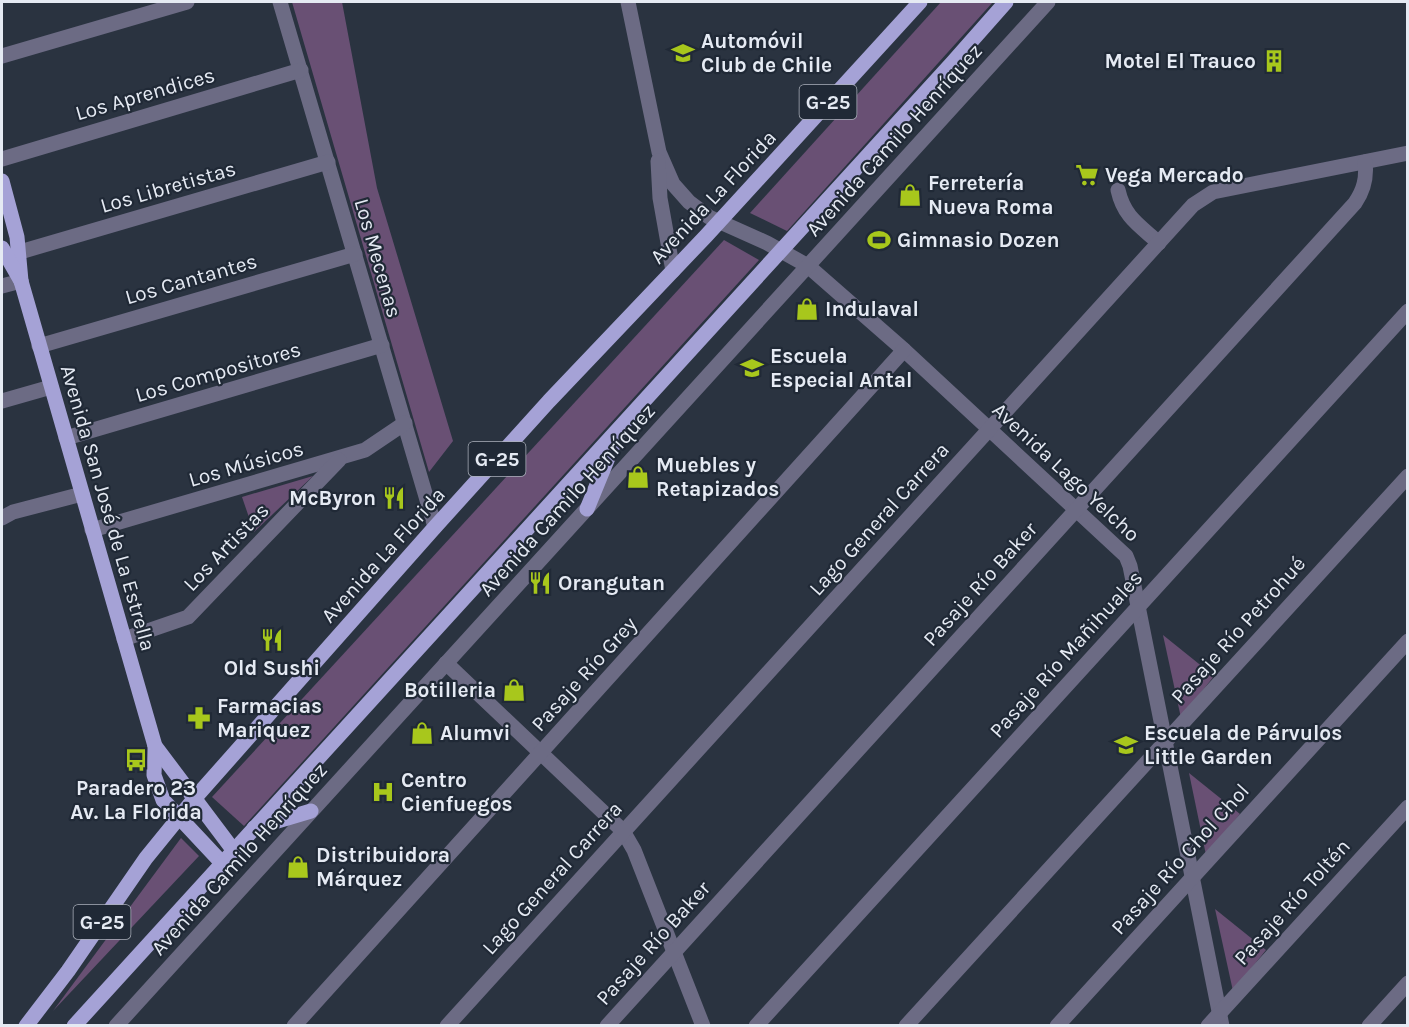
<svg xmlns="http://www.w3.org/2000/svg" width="1409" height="1027" font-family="Karla,sans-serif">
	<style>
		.green { fill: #695074 }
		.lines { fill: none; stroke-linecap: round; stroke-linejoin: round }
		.minor { stroke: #6c6b84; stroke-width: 15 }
		.major { stroke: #a5a2d6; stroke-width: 15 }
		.labels { text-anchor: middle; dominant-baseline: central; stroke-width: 4.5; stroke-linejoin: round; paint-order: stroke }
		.shield { fill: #202936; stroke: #aab0ba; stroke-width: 1.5 }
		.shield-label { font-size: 20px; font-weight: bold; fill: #e5eaf3 }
		.poi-label { font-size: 21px; font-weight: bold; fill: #e5eaf3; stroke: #202936; text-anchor: start }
		.street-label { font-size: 21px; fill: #e5eaf3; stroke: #202936 }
	</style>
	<rect width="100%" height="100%" fill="#2a3340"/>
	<g class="green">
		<polygon points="292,2 342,2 377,188 453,441 429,472"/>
		<polygon points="941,2 993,2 787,231 750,213"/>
		<polygon points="724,240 759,260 244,826 212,797"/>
		<polygon points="313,476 254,532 242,497"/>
		<polygon points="1163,635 1214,676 1181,718"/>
		<polygon points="1189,773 1240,814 1206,855"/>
		<polygon points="181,838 199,856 53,1011"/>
		<polygon points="1215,909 1266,950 1233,991"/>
	</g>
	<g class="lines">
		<g class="minor">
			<polyline points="280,2 435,527"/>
			<polyline points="628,2 659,152 673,184 689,202 709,217 767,243 808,266 904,350 1126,556 1130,566 1222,1026"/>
			<polyline points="2,56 187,2"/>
			<polyline points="2,159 301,70"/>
			<polyline points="658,161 660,198 673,271"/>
			<path d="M 1118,190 C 1124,217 1139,225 1159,243"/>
			<polyline points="20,252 328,162"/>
			<polyline points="2,286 21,281"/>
			<polyline points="39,346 355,254"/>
			<polyline points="2,401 51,387"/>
			<polyline points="66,438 382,345"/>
			<polyline points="2,518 13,512 82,494"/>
			<polyline points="92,530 365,450 405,423"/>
			<polyline points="124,639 188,617 339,460"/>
			<polyline points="446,663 623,831 634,850 703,1026"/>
			<polyline points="116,1026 1048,2"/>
			<polyline points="294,1026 904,350"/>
			<polyline points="447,1026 1193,205 1213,192 1408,153"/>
			<path d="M 607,1026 L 1355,203 C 1364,190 1367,178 1365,162"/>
			<polyline points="756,1026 1408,311"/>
			<polyline points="906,1026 1408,476"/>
			<polyline points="1057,1026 1408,641"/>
			<polyline points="1208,1026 1408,807"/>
			<polyline points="1369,1026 1408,983"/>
		</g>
		<g class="major">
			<polyline points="2,181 17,237 21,281"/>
			<polyline points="2,248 21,281 155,746 234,851"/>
			<polyline points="587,509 619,431"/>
			<polyline points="155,746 154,775 163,800 222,863"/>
			<polyline points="254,828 311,811"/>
			<polyline points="26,1026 68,971 146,858 194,799 435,527 549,401 706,236 920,2"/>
			<polyline points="74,1026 953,62 1006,2"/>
		</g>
	</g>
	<defs>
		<g id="university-bare" transform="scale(1.8)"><path d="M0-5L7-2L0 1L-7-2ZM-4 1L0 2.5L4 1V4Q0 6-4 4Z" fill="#a8c71c" stroke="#202936" stroke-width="2.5" paint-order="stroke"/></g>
		<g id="building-bare" transform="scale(1.8)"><path d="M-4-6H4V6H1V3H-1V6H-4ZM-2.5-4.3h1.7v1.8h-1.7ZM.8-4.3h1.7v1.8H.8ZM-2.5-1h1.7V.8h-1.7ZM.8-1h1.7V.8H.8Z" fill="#a8c71c" stroke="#202936" stroke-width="2.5" paint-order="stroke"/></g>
		<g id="supermarket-bare" transform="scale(1.8)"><path d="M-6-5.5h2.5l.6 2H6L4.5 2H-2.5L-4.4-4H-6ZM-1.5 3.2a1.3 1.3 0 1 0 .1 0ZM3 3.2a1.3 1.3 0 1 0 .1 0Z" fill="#a8c71c" stroke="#202936" stroke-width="2.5" paint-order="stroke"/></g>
		<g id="shop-bare" transform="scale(1.8)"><path d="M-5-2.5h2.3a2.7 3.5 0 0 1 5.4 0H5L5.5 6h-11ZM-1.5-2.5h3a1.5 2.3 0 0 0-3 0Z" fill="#a8c71c" stroke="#202936" stroke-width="2.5" paint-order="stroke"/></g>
		<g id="stadium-bare" transform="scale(1.8)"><path d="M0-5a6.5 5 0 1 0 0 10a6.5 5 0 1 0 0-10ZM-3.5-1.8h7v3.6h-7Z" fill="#a8c71c" stroke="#202936" stroke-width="2.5" paint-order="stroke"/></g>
		<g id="school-bare" transform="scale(1.8)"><path d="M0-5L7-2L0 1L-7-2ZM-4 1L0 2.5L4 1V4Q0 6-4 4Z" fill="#a8c71c" stroke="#202936" stroke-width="2.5" paint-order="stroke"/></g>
		<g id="restaurant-bare" transform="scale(1.8)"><path d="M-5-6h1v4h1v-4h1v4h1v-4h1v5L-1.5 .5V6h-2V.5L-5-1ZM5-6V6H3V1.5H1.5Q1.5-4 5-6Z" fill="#a8c71c" stroke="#202936" stroke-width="2.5" paint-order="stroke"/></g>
		<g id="pharmacy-bare" transform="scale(1.8)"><path d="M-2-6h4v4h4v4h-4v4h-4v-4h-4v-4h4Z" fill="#a8c71c" stroke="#202936" stroke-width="2.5" paint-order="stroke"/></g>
		<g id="bus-bare" transform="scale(1.8)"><path d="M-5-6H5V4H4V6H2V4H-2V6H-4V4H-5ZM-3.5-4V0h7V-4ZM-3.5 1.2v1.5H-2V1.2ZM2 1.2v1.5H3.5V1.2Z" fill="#a8c71c" stroke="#202936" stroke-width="2.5" paint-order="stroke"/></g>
		<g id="hospital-bare" transform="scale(1.8)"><path d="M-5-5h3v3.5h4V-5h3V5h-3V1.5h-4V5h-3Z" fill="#a8c71c" stroke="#202936" stroke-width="2.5" paint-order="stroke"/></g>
	</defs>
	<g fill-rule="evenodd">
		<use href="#university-bare" x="683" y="53"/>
		<use href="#building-bare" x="1274" y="61"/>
		<use href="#supermarket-bare" x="1087" y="175"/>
		<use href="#shop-bare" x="910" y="195"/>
		<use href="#stadium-bare" x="879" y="240"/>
		<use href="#shop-bare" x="807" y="309"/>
		<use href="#school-bare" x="752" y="368"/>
		<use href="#shop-bare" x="638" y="477"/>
		<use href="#restaurant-bare" x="394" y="498"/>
		<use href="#restaurant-bare" x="540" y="583"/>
		<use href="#restaurant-bare" x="272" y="640"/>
		<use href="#shop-bare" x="514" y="690"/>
		<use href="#pharmacy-bare" x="199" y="718"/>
		<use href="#shop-bare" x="422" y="733"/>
		<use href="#school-bare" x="1126" y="745"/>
		<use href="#bus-bare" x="136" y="760"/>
		<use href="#hospital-bare" x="383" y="792"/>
		<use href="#shop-bare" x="298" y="867"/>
	</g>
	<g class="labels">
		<g class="shield">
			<rect x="799.5" y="85" width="57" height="34" rx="4.5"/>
			<rect x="468.5" y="442" width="57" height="34" rx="4.5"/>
			<rect x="73.5" y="905" width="57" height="34" rx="4.5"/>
		</g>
		<g class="shield-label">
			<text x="828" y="102">G-25</text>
			<text x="497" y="459">G-25</text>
			<text x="102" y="922">G-25</text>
		</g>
		<g class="poi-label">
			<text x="701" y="41">Automóvil<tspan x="701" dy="24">Club de Chile</tspan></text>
			<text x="1256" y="61" text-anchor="end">Motel El Trauco</text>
			<text x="1105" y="175">Vega Mercado</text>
			<text x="928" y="183">Ferretería<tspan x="928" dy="24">Nueva Roma</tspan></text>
			<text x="897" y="240">Gimnasio Dozen</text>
			<text x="825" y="309">Indulaval</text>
			<text x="770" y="356">Escuela<tspan x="770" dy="24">Especial Antal</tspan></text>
			<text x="656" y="465">Muebles y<tspan x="656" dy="24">Retapizados</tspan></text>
			<text x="376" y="498" text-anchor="end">McByron</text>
			<text x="558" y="583">Orangutan</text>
			<text x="272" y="668" text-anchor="middle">Old Sushi</text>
			<text x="496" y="690" text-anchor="end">Botilleria</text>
			<text x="217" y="706">Farmacias<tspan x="217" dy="24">Mariquez</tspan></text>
			<text x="440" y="733">Alumvi</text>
			<text x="1144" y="733">Escuela de Párvulos<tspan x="1144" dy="24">Little Garden</tspan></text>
			<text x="401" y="780">Centro<tspan x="401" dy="24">Cienfuegos</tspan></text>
			<text x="136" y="788" text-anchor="middle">Paradero 23<tspan x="136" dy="24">Av. La Florida</tspan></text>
			<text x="316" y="855">Distribuidora<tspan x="316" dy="24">Márquez</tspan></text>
		</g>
		<g class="street-label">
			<text transform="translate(145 94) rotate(-16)">Los Aprendices</text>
			<text transform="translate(894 140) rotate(-48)">Avenida Camilo Henríquez</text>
			<text transform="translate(168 187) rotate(-16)">Los Libretistas</text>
			<text transform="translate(713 197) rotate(-47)">Avenida La Florida</text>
			<text transform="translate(378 258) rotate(74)">Los Mecenas</text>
			<text transform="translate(191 279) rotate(-16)">Los Cantantes</text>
			<text transform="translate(218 372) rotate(-16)">Los Compositores</text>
			<text transform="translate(246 464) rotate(-16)">Los Músicos</text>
			<text transform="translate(1066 472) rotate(43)">Avenida Lago Yelcho</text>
			<text transform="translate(567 500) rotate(-48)">Avenida Camilo Henríquez</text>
			<text transform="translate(108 508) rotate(74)">Avenida San José de La Estrella</text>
			<text transform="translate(879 519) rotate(-48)">Lago General Carrera</text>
			<text transform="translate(226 547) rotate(-46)">Los Artistas</text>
			<text transform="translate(383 555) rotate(-48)">Avenida La Florida</text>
			<text transform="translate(980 584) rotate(-48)">Pasaje Río Baker</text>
			<text transform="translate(1238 630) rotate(-48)">Pasaje Río Petrohué</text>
			<text transform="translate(1066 654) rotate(-48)">Pasaje Río Mañihuales</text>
			<text transform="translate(584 674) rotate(-48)">Pasaje Río Grey</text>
			<text transform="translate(239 859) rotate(-48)">Avenida Camilo Henríquez</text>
			<text transform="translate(1180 859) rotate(-48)">Pasaje Río Chol Chol</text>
			<text transform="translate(552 878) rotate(-48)">Lago General Carrera</text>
			<text transform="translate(1292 902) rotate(-48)">Pasaje Río Toltén</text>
			<text transform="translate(653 943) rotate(-48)">Pasaje Río Baker</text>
		</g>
	</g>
	<rect width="1409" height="1027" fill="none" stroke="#e5eaf3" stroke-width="6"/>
</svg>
